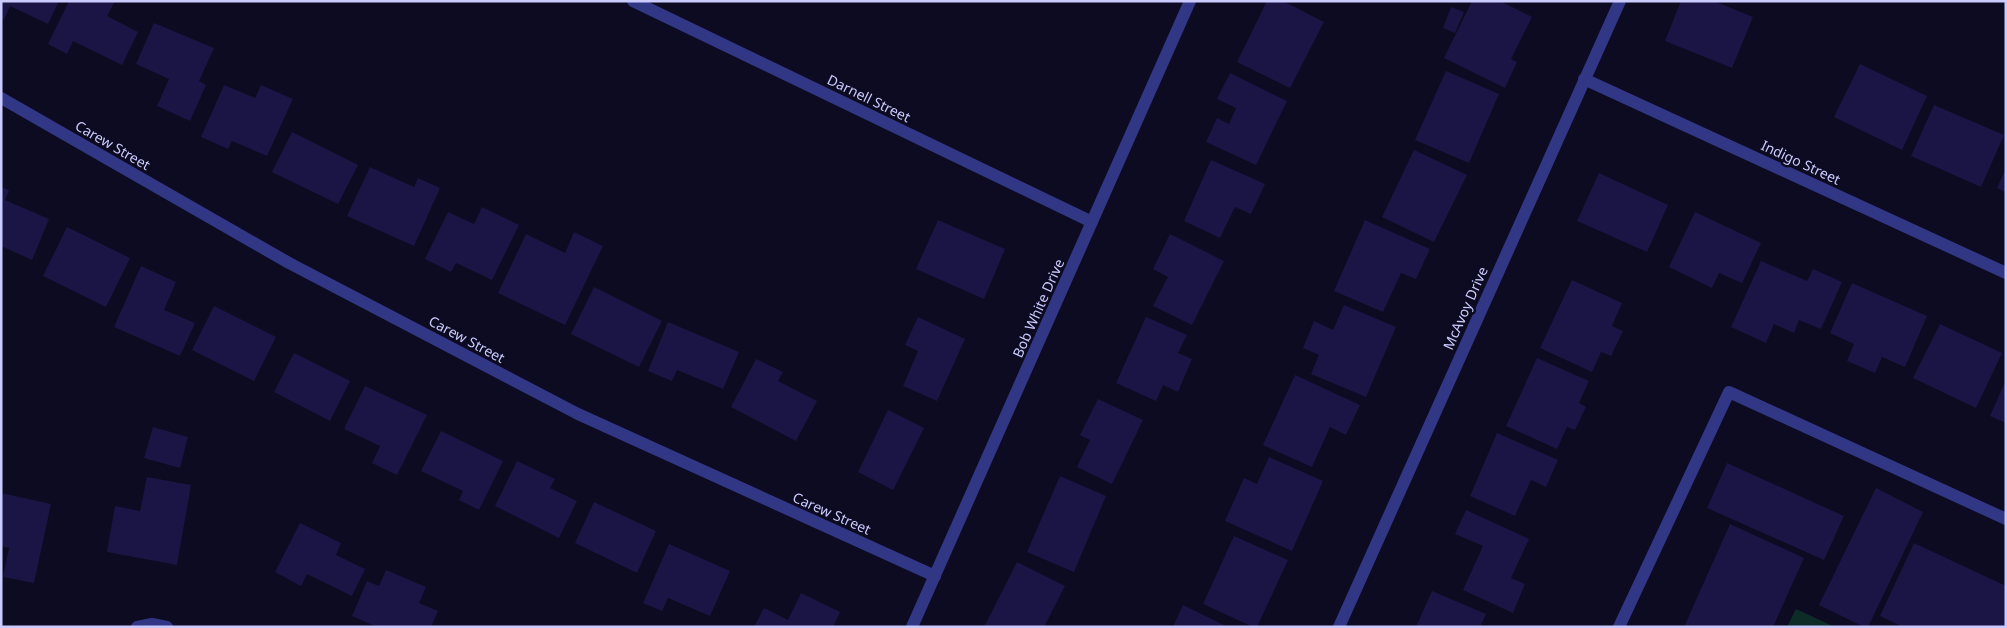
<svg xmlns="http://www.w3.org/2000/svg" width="2007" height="628" font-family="'Noto Sans',sans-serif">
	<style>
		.green { fill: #0d2c28 }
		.building { fill: #1a1544 }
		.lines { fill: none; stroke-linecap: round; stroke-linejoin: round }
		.minor { stroke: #313685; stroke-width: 12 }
		.labels { text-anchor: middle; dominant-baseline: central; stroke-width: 5; stroke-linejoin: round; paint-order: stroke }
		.street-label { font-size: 14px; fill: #cbcbff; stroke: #0c0b21 }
	</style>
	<rect width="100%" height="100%" fill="#0c0b21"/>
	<polygon class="green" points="1796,609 1835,627 1787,627"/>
	<g class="building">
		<polygon points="1,1 59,1 48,24 10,6 4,20 1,18"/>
		<polygon points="69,1 115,1 107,16 138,32 122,65 73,41 67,54 48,44"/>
		<polygon points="1267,1 1283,1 1324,22 1290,88 1237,62"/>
		<polygon points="1472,1 1500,1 1532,17 1511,59 1517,62 1505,88 1444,58"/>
		<polygon points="1681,1 1714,1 1753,17 1732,68 1665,41"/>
		<polygon points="1451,7 1464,12 1455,33 1443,28"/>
		<polygon points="154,23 214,48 199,81 206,85 190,121 157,106 169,79 136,64"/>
		<polygon points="1860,64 1927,96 1902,150 1834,117"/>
		<polygon points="1446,71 1499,94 1469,163 1415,140"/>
		<polygon points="1230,73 1287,101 1256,165 1206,142 1217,118 1229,124 1236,108 1217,99"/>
		<polygon points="224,85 255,98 261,85 293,99 267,156 232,141 228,149 201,137"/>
		<polygon points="1934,105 2004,135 1981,187 1911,156"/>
		<polygon points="292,132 358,165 338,204 272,172"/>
		<polygon points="1414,150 1467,175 1434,242 1382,217"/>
		<polygon points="1211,160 1265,184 1251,214 1235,207 1220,238 1184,221"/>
		<polygon points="370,167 414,187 418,178 440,188 414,246 347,216"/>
		<polygon points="2006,168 2006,192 1997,188"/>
		<polygon points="1599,173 1668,205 1647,252 1577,221"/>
		<polygon points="1,187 9,190 5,200 49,219 32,260 1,246"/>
		<polygon points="482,207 519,225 492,280 456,263 451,272 425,259 448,212 474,224"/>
		<polygon points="1695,212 1761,243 1742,283 1719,273 1712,288 1669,267"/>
		<polygon points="938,220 1005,249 984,299 916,269"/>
		<polygon points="1365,220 1430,249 1416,279 1401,273 1383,312 1334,291"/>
		<polygon points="67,227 130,258 106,307 43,276"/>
		<polygon points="574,232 603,246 565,325 498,293 526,234 565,253"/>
		<polygon points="1170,234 1224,261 1192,325 1153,306 1168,277 1153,269"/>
		<polygon points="1761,261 1807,281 1813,269 1842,282 1821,329 1799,320 1794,333 1774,324 1766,343 1731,327"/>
		<polygon points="141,266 176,282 164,310 195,323 180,356 114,327"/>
		<polygon points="1572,280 1622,303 1612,326 1623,331 1611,356 1601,352 1592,372 1540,348"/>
		<polygon points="1852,283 1927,316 1905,367 1882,357 1875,373 1847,361 1854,344 1830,333"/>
		<polygon points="594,287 662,321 639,367 571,334"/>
		<polygon points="1344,305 1396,327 1366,397 1311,374 1319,355 1303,348 1314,321 1333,330"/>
		<polygon points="214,306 276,337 254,381 192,350"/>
		<polygon points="918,317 965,339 937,401 903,386 918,351 905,345"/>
		<polygon points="1146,317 1187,335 1178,353 1192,359 1178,392 1163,385 1156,401 1116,383"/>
		<polygon points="668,322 739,352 723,389 677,370 672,381 648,371"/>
		<polygon points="1940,324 2002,353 1976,408 1913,378"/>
		<polygon points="294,353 350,381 330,421 274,392"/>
		<polygon points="1537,358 1589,381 1579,403 1586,407 1575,430 1567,427 1557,449 1506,426"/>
		<polygon points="756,359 783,372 778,381 817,401 796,441 731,407"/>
		<polygon points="1295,375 1360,405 1346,435 1330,427 1312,467 1263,445"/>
		<polygon points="2006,380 2006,423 1990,416"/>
		<polygon points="365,386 427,415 397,475 372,463 380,446 344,429"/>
		<polygon points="1098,399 1143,420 1112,484 1077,467 1090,440 1080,435"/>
		<polygon points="888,410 924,428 893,490 858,472"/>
		<polygon points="153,427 188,437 180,468 144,458"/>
		<polygon points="441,431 503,461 479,510 459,500 463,491 421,471"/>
		<polygon points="1497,433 1558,460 1546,487 1531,480 1515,516 1470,496"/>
		<polygon points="1269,457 1323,481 1292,551 1225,521 1244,478 1257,484"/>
		<polygon points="517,461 555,479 550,488 577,501 559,538 495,506"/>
		<polygon points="1727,463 1844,516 1824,560 1707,508"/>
		<polygon points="1060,476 1106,496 1074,572 1027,552"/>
		<polygon points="147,477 191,485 177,565 107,552 115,506 140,511"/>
		<polygon points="1876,488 1923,512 1868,627 1864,627 1819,605"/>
		<polygon points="1,493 51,504 34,583 3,577 9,548 1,546"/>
		<polygon points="594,502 656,531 637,573 575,543"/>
		<polygon points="1466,510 1529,539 1511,578 1525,584 1513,613 1463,590 1483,546 1455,534"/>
		<polygon points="300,523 341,543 336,555 365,569 352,596 307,574 301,586 275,572"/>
		<polygon points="1730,524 1804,558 1773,627 1684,627"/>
		<polygon points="1234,536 1288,560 1257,627 1253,627 1203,604"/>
		<polygon points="1914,543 2006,586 2006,627 1903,627 1880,616"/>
		<polygon points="669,544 730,571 710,616 668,598 662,611 643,603"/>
		<polygon points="1017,562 1065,586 1044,627 984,627"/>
		<polygon points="386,570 426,587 419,603 438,611 431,627 377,627 352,616 367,581 379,586"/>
		<polygon points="1432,591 1486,614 1480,627 1416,627"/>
		<polygon points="801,593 840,612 833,627 754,627 764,608 788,620"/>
		<polygon points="1183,605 1228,627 1173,627"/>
	</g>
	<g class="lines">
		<g class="minor">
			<polyline points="633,1 1092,222"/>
			<polyline points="1584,79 2006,273"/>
			<polyline points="1,98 289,263 578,414 935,576"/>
			<polyline points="137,627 152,624 167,627"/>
			<polyline points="912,627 1190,1"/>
			<polyline points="1339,627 1620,1"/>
			<polyline points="1619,627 1729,392 2006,519"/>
		</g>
	</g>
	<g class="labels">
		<g class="street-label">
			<text transform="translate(869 98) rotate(26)">Darnell Street</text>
			<text transform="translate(113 145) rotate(30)">Carew Street</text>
			<text transform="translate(1801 162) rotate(25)">Indigo Street</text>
			<text transform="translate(1038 308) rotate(-66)">Bob White Drive</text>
			<text transform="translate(1465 308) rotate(-66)">McAvoy Drive</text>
			<text transform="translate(467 339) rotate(28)">Carew Street</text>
			<text transform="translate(832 513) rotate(24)">Carew Street</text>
		</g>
	</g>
	<rect width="2007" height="628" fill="none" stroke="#cbcbff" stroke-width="5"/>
</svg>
